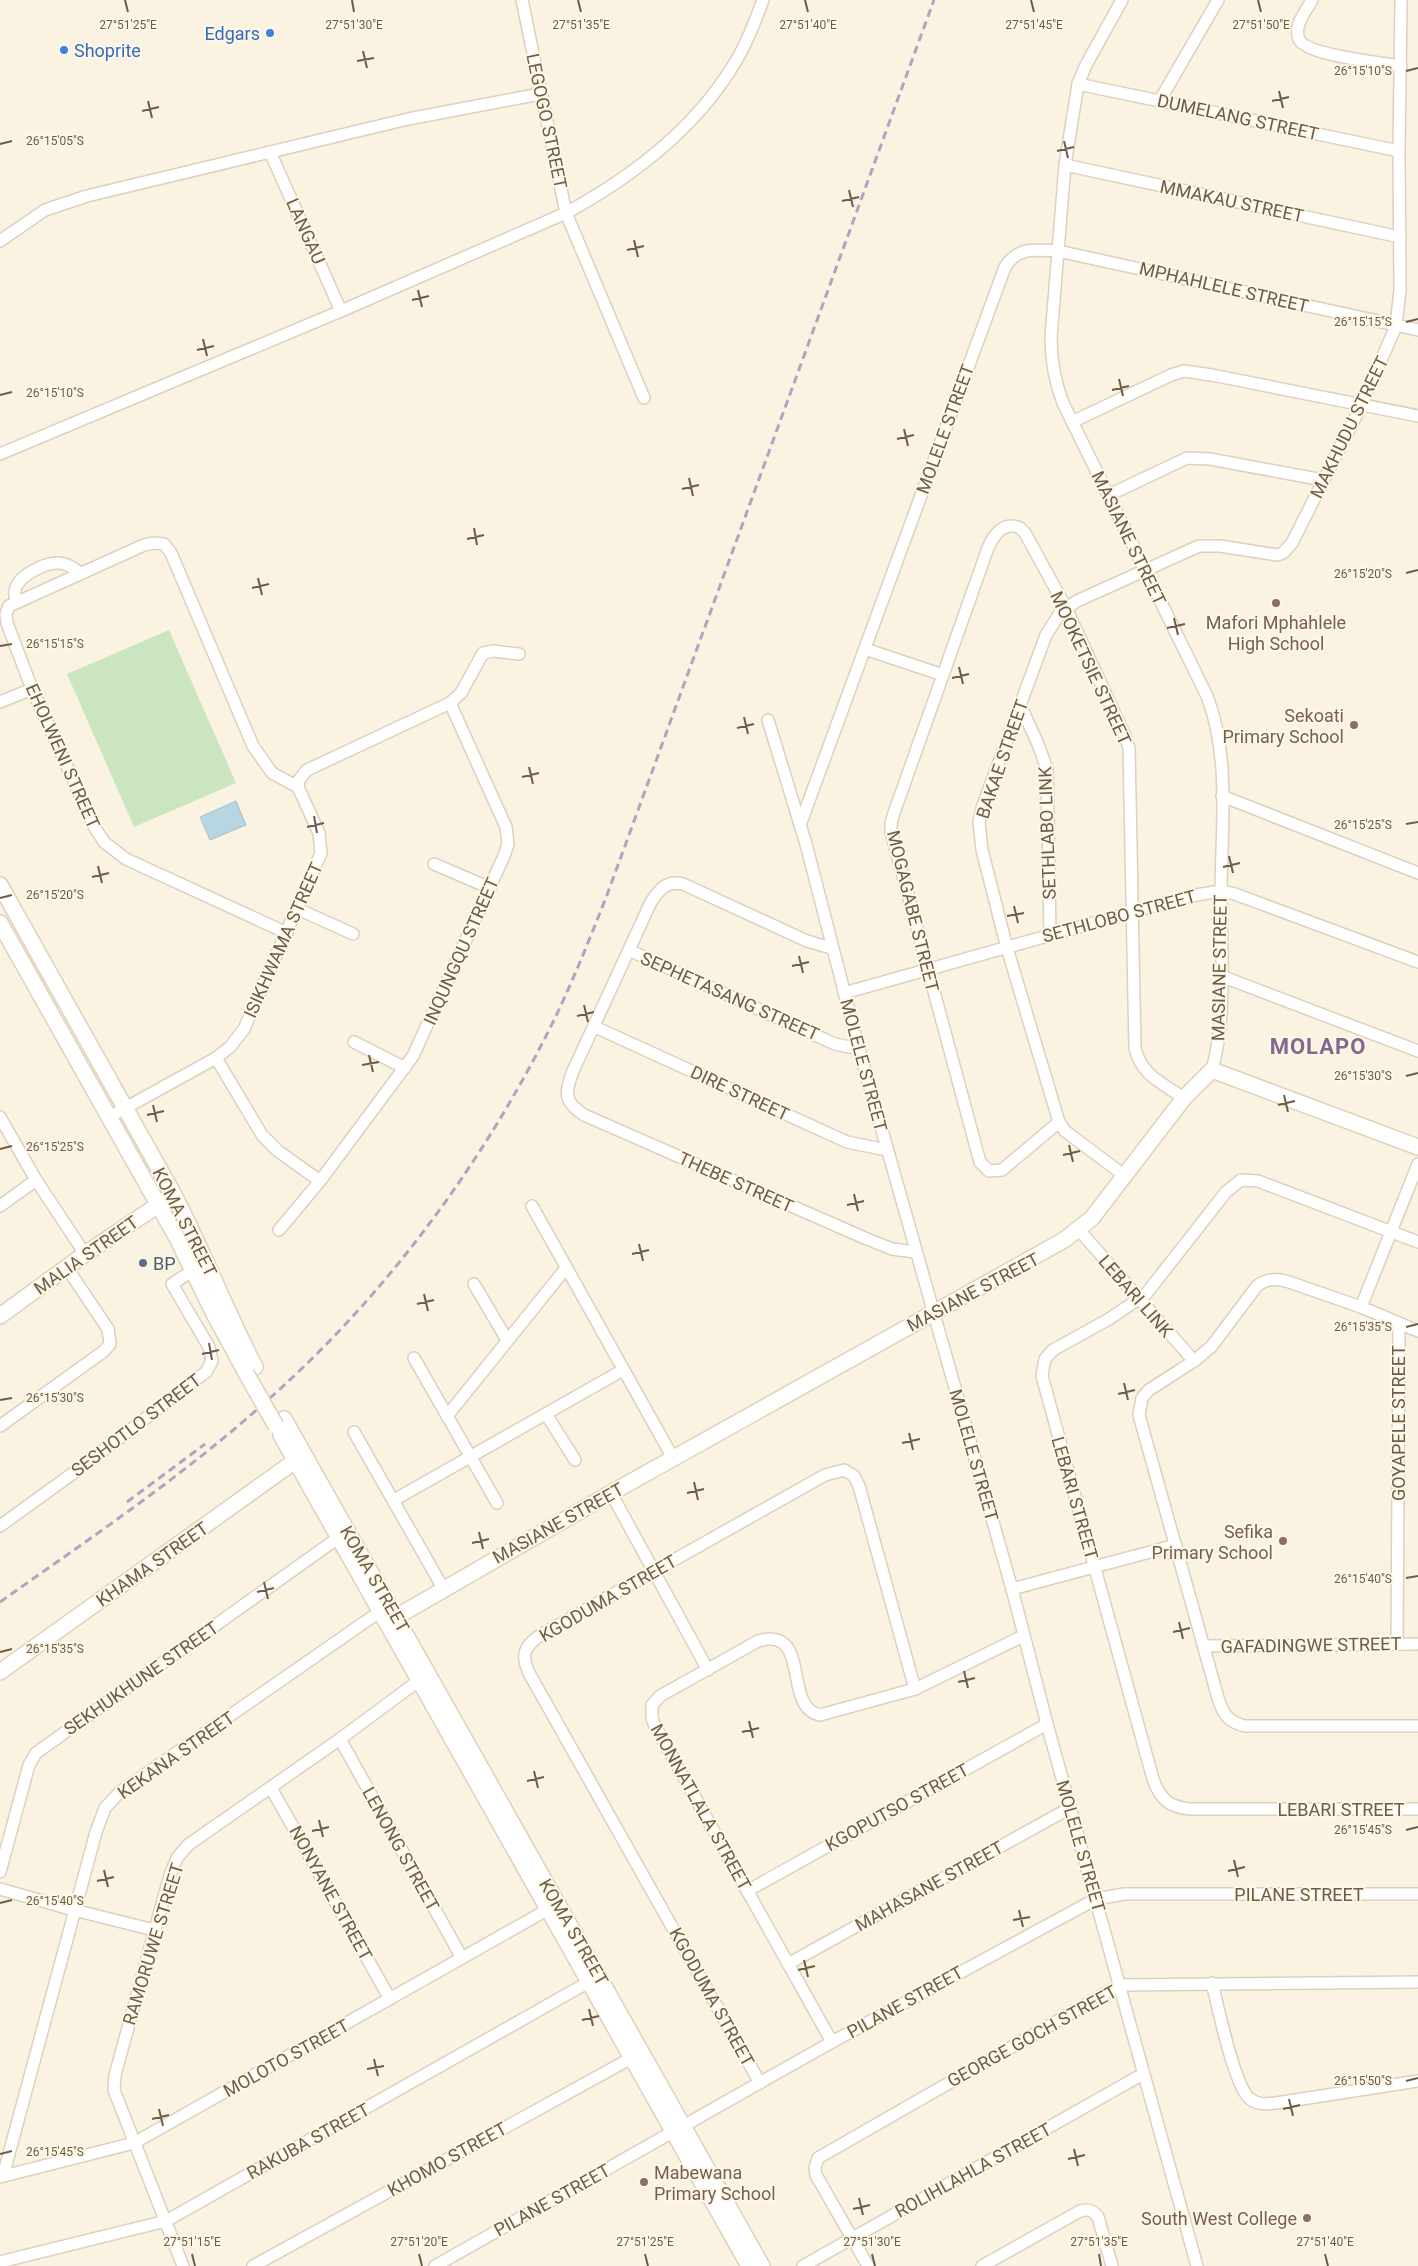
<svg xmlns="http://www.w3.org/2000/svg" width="1418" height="2266" font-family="Roboto,sans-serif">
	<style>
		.green { fill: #cce5c1 }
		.water { fill: #b7d6e1; stroke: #9fc4d2 }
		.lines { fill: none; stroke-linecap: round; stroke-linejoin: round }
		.street-casing { stroke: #ddd0be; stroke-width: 14 }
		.secondary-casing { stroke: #e1d1bc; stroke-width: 18 }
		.street { stroke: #fff; stroke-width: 11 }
		.secondary { stroke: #fff; stroke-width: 15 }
		.rail { stroke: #b6a1c1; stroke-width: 3; stroke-dasharray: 8 5; stroke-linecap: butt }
		.secondary-bridge-casing { stroke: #e1d1bc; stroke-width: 18; stroke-linecap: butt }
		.secondary-bridge { stroke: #fff; stroke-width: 15 }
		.ticks { fill: none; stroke: #6e5b4a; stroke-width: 2 }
		.shop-dot { fill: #3f7fe0; stroke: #fdf7e6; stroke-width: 2 }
		.education-dot { fill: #8d6e63; stroke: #fdf7e6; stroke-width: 2 }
		.service-dot { fill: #5c6f8a; stroke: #fdf7e6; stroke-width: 2 }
		.labels { text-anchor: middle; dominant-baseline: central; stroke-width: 4; stroke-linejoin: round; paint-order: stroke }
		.shop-label { font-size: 18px; fill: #366cbe; stroke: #fdf7e6; text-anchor: end }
		.street-label { font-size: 18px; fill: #6e5b4a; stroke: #fdf7e6 }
		.education-label { font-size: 18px; fill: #785e54; stroke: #fdf7e6; text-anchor: end }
		.service-label { font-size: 18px; fill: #4e5e75; stroke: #fdf7e6; text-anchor: start }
		.district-label { font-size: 22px; font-weight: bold; letter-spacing: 1px; fill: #876691; stroke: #fdf7e6 }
		.ticks-label { font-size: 12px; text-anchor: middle; fill: #6e5b4a; stroke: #fdf7e6; stroke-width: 4; stroke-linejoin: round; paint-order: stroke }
	</style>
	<rect width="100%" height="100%" fill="#faf3e1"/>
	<polygon class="green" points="169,630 236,783 134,827 67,674"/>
	<polygon class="water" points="236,801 246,825 210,840 200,817"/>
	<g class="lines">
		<g class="street-casing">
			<g id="street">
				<polyline points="522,0 566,213 644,398"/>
				<path d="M 1122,0 L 1086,65 L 1078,84 L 1065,165 L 1051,337 C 1051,361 1054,380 1063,403 L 1207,696 C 1231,758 1221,830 1221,896 C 1221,951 1227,1016 1212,1070"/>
				<path d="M 1312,0 C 1306,11 1293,26 1299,39 C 1305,55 1382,63 1401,66"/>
				<polyline points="1078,84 1399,151"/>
				<polyline points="1160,100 1218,0"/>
				<polyline points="270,152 341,311"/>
				<polyline points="1065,165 1400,237"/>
				<polyline points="0,241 45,210 87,196 408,119 540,94"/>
				<polyline points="1072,422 1171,375 1184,371 1212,375 1418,416"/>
				<path d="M 0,454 L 341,311 L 566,213 C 630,178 692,131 731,69 C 745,48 754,24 763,0"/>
				<polyline points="1109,495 1187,458 1210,459 1323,480"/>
				<path d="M 16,602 C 16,599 14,594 15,591 C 17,576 43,564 56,563 C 66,562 74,568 81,574"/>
				<polyline points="865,649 943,675"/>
				<polyline points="0,702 32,689"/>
				<polyline points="1021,707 1038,744 1047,769 1050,935"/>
				<polyline points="768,720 806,844 859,1049 1012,1589 1047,1724 1197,2266"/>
				<polyline points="1222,796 1418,873"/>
				<path d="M 800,825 L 1005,267 C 1018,246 1036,250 1058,251 L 1418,330"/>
				<polyline points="434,864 490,888"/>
				<polyline points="298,909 353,934"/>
				<polyline points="287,933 126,859 104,842 95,828 32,689 7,623 6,614 9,606 144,545 154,543 164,544 171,553 253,746 272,773 298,787"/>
				<path d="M 831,948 L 807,941 L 683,884 C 666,880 659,890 651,902 L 573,1071 C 565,1093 563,1101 584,1115 L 867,1239 L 892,1249 L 915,1252"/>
				<polyline points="631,951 835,1044 859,1049"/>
				<polyline points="1221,976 1418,1051"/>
				<polyline points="844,993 1190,896 1221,891 1235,894 1418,962"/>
				<polyline points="595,1027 847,1142 887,1150"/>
				<polyline points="354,1042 405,1068"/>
				<polyline points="216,1058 262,1135 278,1151 320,1181"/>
				<polyline points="0,1117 36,1180 85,1254"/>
				<polyline points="109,1117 216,1058 230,1047 244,1029 321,853 319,833 298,787 299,780 307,770 450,703 461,693 483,653 493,651 519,654"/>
				<path d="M 1059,1122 L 1002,1170 L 989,1171 L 980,1162 L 891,832 L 891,823 L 894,813 L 988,548 C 994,534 1004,521 1020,528 L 1025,533 L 1066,608 L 1125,736 L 1129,748 L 1135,1048 C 1141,1075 1162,1083 1184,1098"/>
				<polyline points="1125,1176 1065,1131 1059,1122 1007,948 982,850 979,822 982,808 1046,635 1060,613 1077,601 1199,546 1220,546 1277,555 1283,553 1292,543 1362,404 1396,326 1400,290 1399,151 1401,0"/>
				<polyline points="0,1206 36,1180"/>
				<polyline points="532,1206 673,1458"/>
				<polyline points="279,1230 320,1181 413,1056 504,856 508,844 506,827 450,703"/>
				<polyline points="1079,1230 1194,1361"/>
				<path d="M 1418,1242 L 1258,1181 L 1241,1180 L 1226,1192 L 1146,1294 L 1109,1319 L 1053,1350 L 1045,1359 L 1042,1376 L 1153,1779 C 1160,1799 1169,1807 1190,1809 L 1418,1809"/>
				<polyline points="474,1284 507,1340"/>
				<polyline points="1361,1307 1418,1164"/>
				<path d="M 1418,1331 L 1361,1307 L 1289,1282 C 1277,1278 1267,1278 1257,1286 L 1211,1347 L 1194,1361 L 1149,1390 L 1142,1398 L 1139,1415 L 1218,1698 C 1223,1714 1228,1722 1245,1726 L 1418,1726"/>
				<polyline points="414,1358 497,1503"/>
				<polyline points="546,1414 575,1460"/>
				<polyline points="447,1416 566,1268"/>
				<polyline points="0,1426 104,1351 110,1344 108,1329 67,1268"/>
				<polyline points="354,1432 443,1588"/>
				<polyline points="611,1493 708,1670"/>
				<polyline points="394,1500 623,1370"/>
				<polyline points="0,1526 83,1466 206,1372 212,1361 209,1347 172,1284 206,1262"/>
				<polyline points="1012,1589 1176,1545"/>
				<polyline points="1397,1644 1399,1323"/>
				<polyline points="1205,1646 1418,1644"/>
				<polyline points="340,1739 462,1958"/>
				<polyline points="271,1788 390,1999"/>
				<polyline points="0,1872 29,1765 36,1753 345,1533"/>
				<polyline points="0,1889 74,1910 154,1930"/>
				<polyline points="747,1891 1047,1724"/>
				<polyline points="788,1964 1070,1808"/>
				<path d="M 1212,1983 C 1218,2006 1234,2086 1250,2099 C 1258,2105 1267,2104 1276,2103 L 1418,2081"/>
				<path d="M 832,2042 L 655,1726 L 652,1718 L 652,1705 L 660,1696 L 758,1641 C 812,1625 782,1708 820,1715 L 915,1689 L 1023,1636"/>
				<path d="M 760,2083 L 529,1673 C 521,1655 524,1647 539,1636 L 825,1475 L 844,1470 L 854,1476 L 859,1486 L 915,1689"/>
				<polyline points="3,2176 96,1832 105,1808 120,1792 372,1617 387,1609"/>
				<polyline points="0,2177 134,2143 554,1906"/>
				<polyline points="0,2262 166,2221 594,1979"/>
				<polyline points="183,2266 114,2090 115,2075 170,1875 177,1858 188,1845 340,1739 425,1676"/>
				<polyline points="253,2266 637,2055"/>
				<polyline points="435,2266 832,2042 1096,1899 1124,1894 1418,1894"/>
				<polyline points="803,2266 1143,2074"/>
				<polyline points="868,2266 816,2175 815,2168 818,2158 1120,1985 1418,1982"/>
				<path d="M 982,2266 L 1080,2211 C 1088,2209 1093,2210 1098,2217 L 1112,2266"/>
			</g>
		</g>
		<g class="secondary-casing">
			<g id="secondary">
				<path d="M 0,885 L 174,1195 C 203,1251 226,1311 255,1367"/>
				<polyline points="0,923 177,1238 214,1314 246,1373"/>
				<polyline points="0,1316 85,1254 167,1199"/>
				<polyline points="284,1419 762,2266"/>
				<polyline points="281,1435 749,2266"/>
				<polyline points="385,1620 396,1617 611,1493 1064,1240 1092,1218 1184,1098 1212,1070 1418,1147"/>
				<polyline points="0,1672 302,1456"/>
			</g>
		</g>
		<use href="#street" class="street"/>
		<use href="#secondary" class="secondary"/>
		<g class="rail">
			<polyline points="127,1502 205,1444"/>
			<path d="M 0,1602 C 92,1537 186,1474 270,1398 C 387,1294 484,1162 553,1022 C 573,981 590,938 607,895 L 934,0"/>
		</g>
		<g class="secondary-bridge-casing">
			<polyline id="secondary-bridge" points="246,1373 276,1426"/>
		</g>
		<use href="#secondary-bridge" class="secondary-bridge"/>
	</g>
	<path class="ticks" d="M 125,0 L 128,12M 352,0 L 354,12M 578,0 L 581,12M 805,0 L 808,12M 1031,0 L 1034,12M 1258,0 L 1261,12M 363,51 L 367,68M 357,61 L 374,58M 1406,71 L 1418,68M 1279,91 L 1283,108M 148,101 L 152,118M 1272,101 L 1289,97M 142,111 L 159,107M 1064,141 L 1068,158M 0,144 L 12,141M 1057,151 L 1074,147M 849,190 L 853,207M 842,201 L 859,197M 634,240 L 638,257M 627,250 L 644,246M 418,290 L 422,307M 412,300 L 429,296M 1406,322 L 1418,319M 203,339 L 207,356M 197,350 L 214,346M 1119,379 L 1123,396M 1112,390 L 1129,386M 0,395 L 12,392M 904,429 L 908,446M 897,439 L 914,435M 689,478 L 693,496M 682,489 L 699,485M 474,528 L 477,545M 467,539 L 484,535M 1406,573 L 1418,570M 258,578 L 262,595M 252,588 L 269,584M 1174,618 L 1178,635M 1167,628 L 1185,624M 0,646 L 12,644M 959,667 L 963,684M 952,678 L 969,674M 744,717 L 748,734M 737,728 L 754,724M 529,767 L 533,784M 522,777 L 539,773M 314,816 L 317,833M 1406,824 L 1418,822M 307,827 L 324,823M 1229,856 L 1233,873M 98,866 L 102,883M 1223,867 L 1240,863M 92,877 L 109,873M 0,898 L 12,895M 1014,906 L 1018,923M 1007,916 L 1024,913M 799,956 L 803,973M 792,966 L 809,962M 584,1005 L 588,1022M 577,1016 L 594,1012M 369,1055 L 373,1072M 362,1065 L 379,1062M 1406,1076 L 1418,1073M 1284,1095 L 1288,1112M 153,1105 L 157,1122M 1278,1105 L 1295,1101M 147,1115 L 164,1111M 1069,1145 L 1073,1162M 0,1149 L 12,1146M 1063,1155 L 1080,1151M 854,1194 L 858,1211M 847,1205 L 864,1201M 639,1244 L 643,1261M 632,1254 L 649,1250M 424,1294 L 428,1311M 417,1304 L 434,1300M 1406,1327 L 1418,1324M 209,1343 L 212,1360M 202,1354 L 219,1350M 1124,1383 L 1128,1400M 1118,1394 L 1135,1390M 0,1400 L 12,1398M 909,1433 L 913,1450M 902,1443 L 920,1439M 694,1482 L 698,1500M 687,1493 L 704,1489M 479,1532 L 483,1549M 472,1543 L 489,1539M 1406,1578 L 1418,1576M 264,1582 L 268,1599M 257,1592 L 274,1588M 1179,1622 L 1183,1639M 1173,1632 L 1190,1628M 0,1652 L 12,1649M 964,1671 L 968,1688M 958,1682 L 975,1678M 749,1721 L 753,1738M 742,1732 L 759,1728M 534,1771 L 538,1788M 527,1781 L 544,1777M 319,1820 L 323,1837M 1406,1830 L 1418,1827M 312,1831 L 329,1827M 1234,1860 L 1238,1877M 104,1870 L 108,1887M 1228,1871 L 1245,1867M 97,1881 L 114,1877M 0,1903 L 12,1900M 1019,1910 L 1023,1927M 1013,1920 L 1030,1917M 804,1960 L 808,1977M 798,1970 L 815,1966M 589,2009 L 593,2026M 582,2020 L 599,2016M 374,2059 L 378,2076M 367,2069 L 384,2066M 1406,2081 L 1418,2078M 1289,2099 L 1293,2116M 159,2109 L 163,2126M 1283,2109 L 1300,2105M 152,2119 L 169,2115M 1074,2149 L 1078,2166M 0,2154 L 12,2151M 1068,2159 L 1085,2155M 859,2198 L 863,2215M 853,2209 L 870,2205M 192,2254 L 195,2266M 419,2254 L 422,2266M 645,2254 L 648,2266M 872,2254 L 875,2266M 1099,2254 L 1101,2266M 1325,2254 L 1328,2266"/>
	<g class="shop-dot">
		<circle cx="270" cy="33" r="5"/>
		<circle cx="64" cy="50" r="5"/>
	</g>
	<g class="education-dot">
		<circle cx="1276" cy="603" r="5"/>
		<circle cx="1354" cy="725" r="5"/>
		<circle cx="1283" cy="1541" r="5"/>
		<circle cx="644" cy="2182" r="5"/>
		<circle cx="1307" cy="2218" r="5"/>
	</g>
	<circle class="service-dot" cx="143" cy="1263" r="5"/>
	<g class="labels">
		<g class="shop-label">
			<text x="260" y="33">Edgars</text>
			<text x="74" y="50" text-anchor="start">Shoprite</text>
		</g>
		<g class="street-label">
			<text transform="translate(1238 117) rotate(12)">DUMELANG STREET</text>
			<text transform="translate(547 121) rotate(78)">LEGOGO STREET</text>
			<text transform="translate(1232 201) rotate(12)">MMAKAU STREET</text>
			<text transform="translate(306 231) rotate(66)">LANGAU</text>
			<text transform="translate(1224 287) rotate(13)">MPHAHLELE STREET</text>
			<text transform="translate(1349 427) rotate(-64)">MAKHUDU STREET</text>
			<text transform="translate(945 429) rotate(-70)">MOLELE STREET</text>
			<text transform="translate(1129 538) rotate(64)">MASIANE STREET</text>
			<text transform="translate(1091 668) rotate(65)">MOOKETSIE STREET</text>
			<text transform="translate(63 756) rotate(66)">EHOLWENI STREET</text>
			<text transform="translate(1002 759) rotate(-71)">BAKAE STREET</text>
			<text transform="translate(1047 833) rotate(-92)">SETHLABO LINK</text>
			<text transform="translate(913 911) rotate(76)">MOGAGABE STREET</text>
			<text transform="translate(1119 916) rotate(-15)">SETHLOBO STREET</text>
			<text transform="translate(283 940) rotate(-66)">ISIKHWAMA STREET</text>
			<text transform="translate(461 951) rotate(-66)">INQUNGQU STREET</text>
			<text transform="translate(1219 968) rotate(-89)">MASIANE STREET</text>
			<text transform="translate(730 996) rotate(24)">SEPHETASANG STREET</text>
			<text transform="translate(864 1065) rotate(75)">MOLELE STREET</text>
			<text transform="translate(740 1093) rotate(25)">DIRE STREET</text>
			<text transform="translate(736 1182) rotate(24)">THEBE STREET</text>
			<text transform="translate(185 1222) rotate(63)">KOMA STREET</text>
			<text transform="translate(86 1255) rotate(-35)">MALIA STREET</text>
			<text transform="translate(973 1292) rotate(-28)">MASIANE STREET</text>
			<text transform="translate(1136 1296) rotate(49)">LEBARI LINK</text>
			<text transform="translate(1398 1423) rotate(-90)">GOYAPELE STREET</text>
			<text transform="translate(136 1425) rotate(-37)">SESHOTLO STREET</text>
			<text transform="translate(974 1455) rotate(74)">MOLELE STREET</text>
			<text transform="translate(1075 1498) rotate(74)">LEBARI STREET</text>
			<text transform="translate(558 1523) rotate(-29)">MASIANE STREET</text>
			<text transform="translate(152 1564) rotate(-35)">KHAMA STREET</text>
			<text transform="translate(375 1579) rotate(60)">KOMA STREET</text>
			<text transform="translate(608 1598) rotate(-30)">KGODUMA STREET</text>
			<text transform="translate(1311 1645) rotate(-1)">GAFADINGWE STREET</text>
			<text transform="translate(141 1678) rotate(-35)">SEKHUKHUNE STREET</text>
			<text transform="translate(176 1755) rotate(-35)">KEKANA STREET</text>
			<text transform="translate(701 1807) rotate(61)">MONNATLALA STREET</text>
			<text transform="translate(897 1807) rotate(-29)">KGOPUTSO STREET</text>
			<text x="1341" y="1809">LEBARI STREET</text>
			<text transform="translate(1081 1846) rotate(74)">MOLELE STREET</text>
			<text transform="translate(401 1849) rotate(61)">LENONG STREET</text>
			<text transform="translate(929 1886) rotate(-29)">MAHASANE STREET</text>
			<text transform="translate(331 1893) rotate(61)">NONYANE STREET</text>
			<text x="1299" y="1894">PILANE STREET</text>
			<text transform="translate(574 1932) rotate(60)">KOMA STREET</text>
			<text transform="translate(153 1944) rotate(-73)">RAMORUWE STREET</text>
			<text transform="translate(712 1997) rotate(61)">KGODUMA STREET</text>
			<text transform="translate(905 2002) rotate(-29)">PILANE STREET</text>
			<text transform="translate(1032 2036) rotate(-29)">GEORGE GOCH STREET</text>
			<text transform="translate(286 2058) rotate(-29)">MOLOTO STREET</text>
			<text transform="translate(308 2141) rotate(-29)">RAKUBA STREET</text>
			<text transform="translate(447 2159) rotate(-29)">KHOMO STREET</text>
			<text transform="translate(973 2170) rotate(-29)">ROLIHLAHLA STREET</text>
			<text transform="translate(552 2200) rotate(-29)">PILANE STREET</text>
		</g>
		<g class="education-label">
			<text x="1276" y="622" text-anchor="middle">Mafori Mphahlele<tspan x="1276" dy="21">High School</tspan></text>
			<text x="1344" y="715">Sekoati<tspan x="1344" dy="21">Primary School</tspan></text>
			<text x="1273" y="1531">Sefika<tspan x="1273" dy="21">Primary School</tspan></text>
			<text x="654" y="2172" text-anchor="start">Mabewana<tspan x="654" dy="21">Primary School</tspan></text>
			<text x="1297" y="2218">South West College</text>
		</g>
		<g class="service-label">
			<text x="153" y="1263">BP</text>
		</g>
		<g class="district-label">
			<text x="1318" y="1046">MOLAPO</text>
		</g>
	</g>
	<g class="ticks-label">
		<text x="128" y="29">27°51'25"E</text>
		<text x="354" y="29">27°51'30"E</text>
		<text x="581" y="29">27°51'35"E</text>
		<text x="808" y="29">27°51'40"E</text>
		<text x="1034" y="29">27°51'45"E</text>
		<text x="1261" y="29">27°51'50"E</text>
		<text x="1363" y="75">26°15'10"S</text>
		<text x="55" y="145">26°15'05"S</text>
		<text x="1363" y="326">26°15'15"S</text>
		<text x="55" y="397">26°15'10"S</text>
		<text x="1363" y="578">26°15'20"S</text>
		<text x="55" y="648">26°15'15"S</text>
		<text x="1363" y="829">26°15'25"S</text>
		<text x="55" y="899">26°15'20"S</text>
		<text x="1363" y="1080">26°15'30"S</text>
		<text x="55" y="1151">26°15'25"S</text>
		<text x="1363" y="1331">26°15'35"S</text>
		<text x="55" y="1402">26°15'30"S</text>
		<text x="1363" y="1583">26°15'40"S</text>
		<text x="55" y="1653">26°15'35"S</text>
		<text x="1363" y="1834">26°15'45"S</text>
		<text x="55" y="1905">26°15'40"S</text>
		<text x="1363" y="2085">26°15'50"S</text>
		<text x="55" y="2156">26°15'45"S</text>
		<text x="192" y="2246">27°51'15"E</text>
		<text x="419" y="2246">27°51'20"E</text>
		<text x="645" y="2246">27°51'25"E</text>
		<text x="872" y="2246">27°51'30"E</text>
		<text x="1099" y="2246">27°51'35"E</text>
		<text x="1325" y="2246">27°51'40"E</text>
	</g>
</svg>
